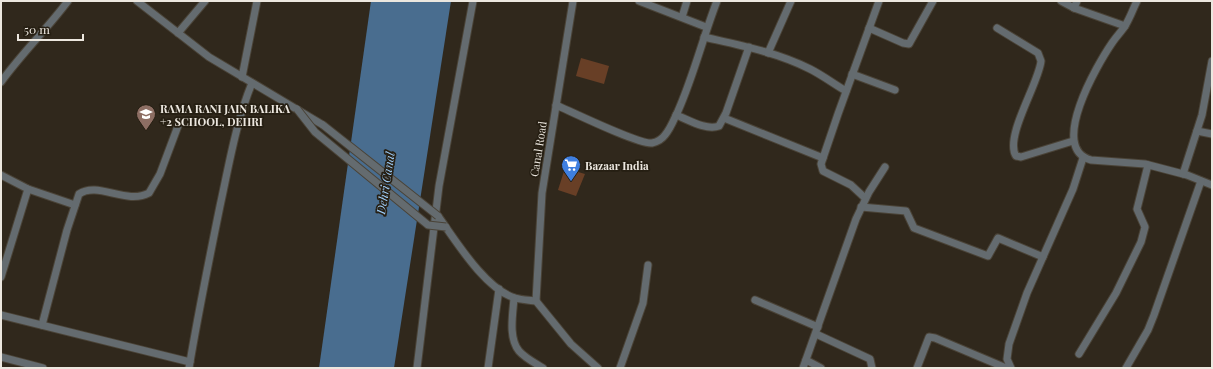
<svg xmlns="http://www.w3.org/2000/svg" width="1213" height="369" font-family="'Playfair Display',serif">
	<style>
		.water { fill: #496d8f }
		.building { fill: #683f26 }
		.lines { fill: none; stroke-linecap: round; stroke-linejoin: round }
		.minor-casing { stroke: #4a4337; stroke-width: 9 }
		.minor { stroke: #646b6f; stroke-width: 7 }
		.minor-bridge-casing { stroke: #4a4337; stroke-width: 9; stroke-linecap: butt }
		.minor-bridge { stroke: #646b6f; stroke-width: 7 }
		.labels { text-anchor: middle; dominant-baseline: central; stroke-width: 3.5; stroke-linejoin: round; paint-order: stroke }
		.poi-label { font-size: 11px; font-weight: bold; fill: #ece7df; stroke: #261f13; text-anchor: start }
		.street-label { font-size: 11px; fill: #ece7df; stroke: #261f13 }
		.water-label { font-size: 12px; font-style: italic; fill: #9ecdf8; stroke: #261f13 }
	</style>
	<rect width="100%" height="100%" fill="#30281c"/>
	<polygon class="water" points="371,1 451,1 394,368 319,368"/>
	<g class="building">
		<polygon points="581,58 609,66 604,84 576,76"/>
		<polygon points="565,168 585,174 576,196 558,190"/>
	</g>
	<g class="lines">
		<g class="minor-casing">
			<g id="minor">
				<polyline points="137,1 209,57 323,125"/>
				<polyline points="639,1 706,27"/>
				<polyline points="1061,1 1074,8"/>
				<polyline points="1077,1 1074,8 1125,26"/>
				<path d="M 1137,1 C 1133,9 1130,18 1125,26 C 1121,32 1116,37 1112,43 C 1097,65 1048,149 1091,160 L 1145,164 L 1187,175 L 1212,185"/>
				<polyline points="682,17 687,1"/>
				<polyline points="869,28 903,43 909,44 933,1"/>
				<path d="M 997,28 L 1038,53 L 1041,61 C 1039,83 1004,137 1016,156 L 1021,157 L 1073,141"/>
				<polyline points="178,33 205,1"/>
				<path d="M 704,37 C 739,45 776,52 810,69 C 822,75 834,84 846,91"/>
				<polyline points="768,53 791,1"/>
				<polyline points="852,74 895,90"/>
				<polyline points="242,77 257,1"/>
				<path d="M 1,82 C 22,53 47,29 68,1"/>
				<path d="M 556,105 C 572,112 640,145 652,143 C 657,142 662,139 665,135 C 671,128 674,119 678,111 C 694,75 703,37 717,1"/>
				<path d="M 676,115 C 687,119 706,131 719,126 L 726,113 L 749,47"/>
				<polyline points="724,118 823,158"/>
				<polyline points="1197,131 1212,134"/>
				<polyline points="1183,174 1202,115 1212,61"/>
				<polyline points="1,175 28,189 75,205"/>
				<polyline points="865,198 851,185 823,171 821,164 838,114 879,1"/>
				<polyline points="861,207 906,211 914,228 988,256 998,238 1043,257"/>
				<path d="M 438,216 C 456,241 485,289 515,298 C 522,300 529,300 536,301 L 571,344 L 598,368"/>
				<polyline points="1,277 28,189"/>
				<path d="M 514,298 C 513,313 508,338 519,351 C 525,358 535,363 543,368"/>
				<polyline points="755,300 818,327"/>
				<polyline points="536,301 542,193 573,1"/>
				<polyline points="1,315 190,362"/>
				<path d="M 42,325 L 67,230 L 79,194 C 98,181 126,205 149,193 L 160,174 L 178,126"/>
				<polyline points="816,334 870,359 872,368"/>
				<polyline points="1079,354 1116,293 1141,242 1145,227 1137,209 1148,165"/>
				<polyline points="1,357 43,368"/>
				<polyline points="806,360 821,368"/>
				<path d="M 189,368 C 198,314 209,260 220,206 C 229,165 236,122 252,83"/>
				<polyline points="417,368 439,186 473,1"/>
				<polyline points="488,368 499,289"/>
				<polyline points="620,368 643,303 648,265"/>
				<polyline points="803,368 856,219 869,192 885,167"/>
				<polyline points="917,368 929,337 935,338 1006,368"/>
				<polyline points="1011,368 1007,359 1009,344 1027,293 1073,189 1083,158"/>
				<polyline points="1126,368 1148,330 1154,315 1201,181"/>
			</g>
		</g>
		<use href="#minor" class="minor"/>
		<g class="minor-bridge-casing">
			<g id="minor-bridge">
				<polyline points="297,109 315,132 428,225 446,227"/>
				<polyline points="323,125 438,216"/>
			</g>
		</g>
		<use href="#minor-bridge" class="minor-bridge"/>
	</g>
	<defs>
		<g id="school-pin" transform="scale(1)"><path d="M0 17L-7.5 6A9.5 9.5 0 1 1 7.5 6Z" fill="#8d6e63" stroke="#261f13"/><path d="M0-5L7-2L0 1L-7-2ZM-4 1L0 2.5L4 1V4Q0 6-4 4Z" fill="#fff"/></g>
		<g id="supermarket-pin" transform="scale(1)"><path d="M0 17L-7.5 6A9.5 9.5 0 1 1 7.5 6Z" fill="#3f7fe0" stroke="#261f13"/><path d="M-6-5.5h2.5l.6 2H6L4.5 2H-2.5L-4.4-4H-6ZM-1.5 3.2a1.3 1.3 0 1 0 .1 0ZM3 3.2a1.3 1.3 0 1 0 .1 0Z" fill="#fff"/></g>
	</defs>
	<g fill-rule="evenodd">
		<use href="#school-pin" x="146" y="114"/>
		<use href="#supermarket-pin" x="571" y="165"/>
	</g>
	<g class="labels">
		<g class="poi-label">
			<text x="160" y="108">RAMA RANI JAIN BALIKA<tspan x="160" dy="13">+2 SCHOOL, DEHRI</tspan></text>
			<text x="585" y="165">Bazaar India</text>
		</g>
		<g class="street-label">
			<text transform="translate(538 149) rotate(-81)">Canal Road</text>
		</g>
		<g class="water-label">
			<text transform="translate(385 183) rotate(-81)">Dehri Canal</text>
		</g>
	</g>
	<rect width="1213" height="369" fill="none" stroke="#ece7df" stroke-width="4"/>
	<path d="M18 34v6h65v-6" fill="none" stroke="#ece7df" stroke-width="2"/>
	<text x="24" y="34" font-size="12" fill="#ece7df" stroke="#261f13" stroke-width="3" paint-order="stroke">50 m</text>
</svg>
